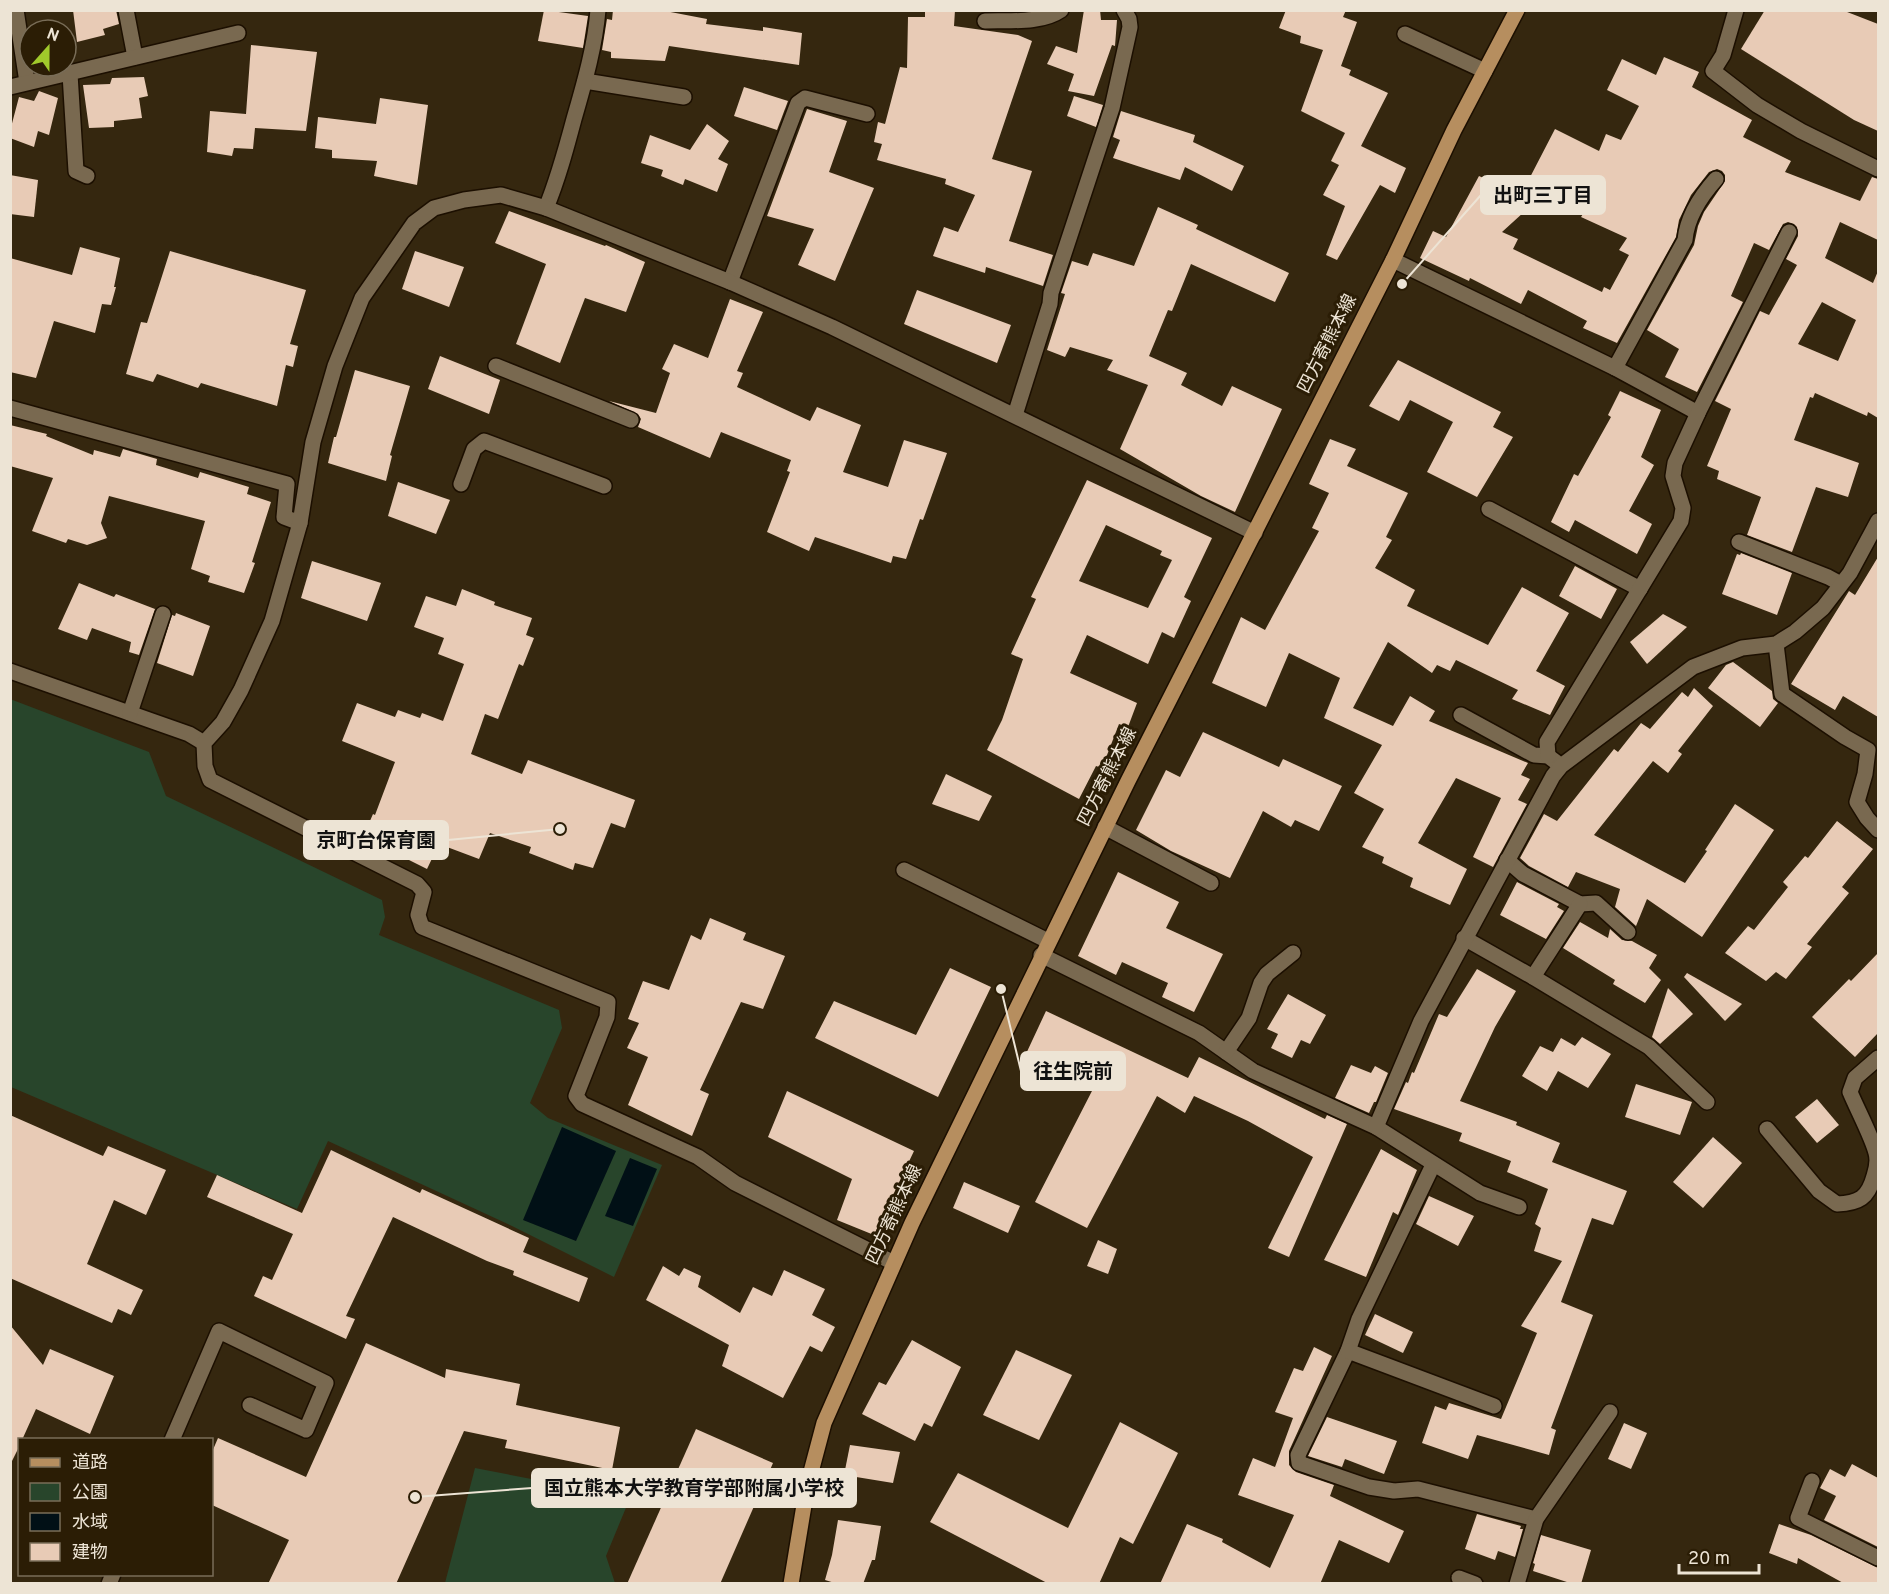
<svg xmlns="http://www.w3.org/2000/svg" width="1889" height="1594" font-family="Overpass,'Noto Sans JP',sans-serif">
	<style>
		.green { fill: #28452b }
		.water { fill: #011016 }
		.building { fill: #e8cbb6; fill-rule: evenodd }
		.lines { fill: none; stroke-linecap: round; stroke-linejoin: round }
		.minor-casing { stroke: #1c0f00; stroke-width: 18 }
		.major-casing { stroke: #1c0f00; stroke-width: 18 }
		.minor { stroke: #796950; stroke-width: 15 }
		.major { stroke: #b68e5f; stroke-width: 15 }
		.labels { text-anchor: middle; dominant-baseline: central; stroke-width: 6; stroke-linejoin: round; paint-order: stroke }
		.street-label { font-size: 18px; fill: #ede4d5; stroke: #2b1d05 }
		.leader { fill: none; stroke: #ede4d5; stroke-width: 2 }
		.callout-dot { fill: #ede4d5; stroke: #2b1d05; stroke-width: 2 }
		.callout { fill: #ede4d5; stroke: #ede4d5; stroke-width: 2 }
		.callout-label { font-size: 20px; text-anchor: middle; font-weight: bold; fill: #111 }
	</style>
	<rect width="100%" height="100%" fill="#35270f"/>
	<g class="green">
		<polygon points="10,699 149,752 166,796 382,900 385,917 379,935 559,1010 562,1028 530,1103 548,1118 662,1165 614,1277 512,1226 328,1141 297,1209 11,1087"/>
		<polygon points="475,1468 630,1498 606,1556 615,1583 445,1583"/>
	</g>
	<g class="water">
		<polygon points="562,1127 616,1151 576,1241 523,1220"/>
		<polygon points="630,1158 657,1169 633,1226 605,1216"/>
	</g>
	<g class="building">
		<polygon points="73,10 116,10 119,24 103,29 105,35 77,42"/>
		<polygon points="544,10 588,16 583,48 538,41"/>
		<polygon points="613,10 660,10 707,19 706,24 763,31 763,27 802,33 799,65 669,46 665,61 611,58 611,52 602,50 607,19 612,20"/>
		<polygon points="925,10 955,10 954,26 1018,35 1032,41 992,159 1032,171 1009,241 1053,255 1043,286 986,267 985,273 933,256 944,227 958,232 975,195 945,184 946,179 877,160 882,144 874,142 878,122 885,124 900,67 907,68 908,17 925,17"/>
		<polygon points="1084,10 1100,10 1101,20 1117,20 1115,46 1112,45 1094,96 1068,91 1074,74 1047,64 1056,46 1077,53"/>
		<polygon points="1286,10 1346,10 1343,17 1357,22 1341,66 1351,70 1349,75 1388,93 1361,146 1406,168 1395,193 1380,185 1337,260 1326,255 1345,206 1323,195 1339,165 1331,161 1345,133 1301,111 1323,50 1300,43 1301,36 1279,28"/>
		<polygon points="1765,10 1842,10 1878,24 1878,131 1854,120 1741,49"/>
		<polygon points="251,45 317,52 306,131 255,128 253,149 234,148 232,156 207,152 210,111 246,114"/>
		<path d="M 1664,57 L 1699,72 L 1692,87 L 1752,120 L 1743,137 L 1791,161 L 1785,172 L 1860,201 L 1872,177 L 1878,179 L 1878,240 L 1840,222 L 1825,258 L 1873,283 L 1878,271 L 1878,418 L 1868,412 L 1867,416 L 1815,393 L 1813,398 L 1810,397 L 1794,440 L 1859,463 L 1848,497 L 1816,487 L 1792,552 L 1747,535 L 1761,497 L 1717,479 L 1719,471 L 1707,466 L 1731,409 L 1715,401 L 1760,311 L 1769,315 L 1797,265 L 1786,259 L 1798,236 L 1797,227 L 1794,224 L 1788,222 L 1783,224 L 1769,250 L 1754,243 L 1731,296 L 1743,302 L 1697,392 L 1665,377 L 1679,349 L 1647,330 L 1694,245 L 1698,226 L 1704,212 L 1725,181 L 1725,175 L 1722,171 L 1717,169 L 1709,172 L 1691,195 L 1679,220 L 1676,237 L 1617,343 L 1583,328 L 1587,321 L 1528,290 L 1521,304 L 1470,278 L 1469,281 L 1420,258 L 1433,231 L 1446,237 L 1479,176 L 1529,199 L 1524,212 L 1502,232 L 1518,239 L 1513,249 L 1602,292 L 1604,287 L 1610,290 L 1629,255 L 1619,250 L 1627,238 L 1581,217 L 1583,214 L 1526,185 L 1555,129 L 1599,151 L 1606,134 L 1621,140 L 1639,106 L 1607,90 L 1622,59 L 1656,75 ZM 1822,302 L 1856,320 L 1838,361 L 1798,344 Z"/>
		<polygon points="144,77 148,96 139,98 142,118 114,121 114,127 89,128 83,85 110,84 112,78"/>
		<polygon points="744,87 788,101 777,130 734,116"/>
		<polygon points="39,91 58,98 49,135 38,131 34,147 10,138 10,131 19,97 34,101"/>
		<polygon points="1074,96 1103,105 1096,127 1067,116"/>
		<polygon points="380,98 428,105 417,185 374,176 377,161 332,158 332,150 315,148 318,117 376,124"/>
		<polygon points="807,109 847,121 829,172 874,188 835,281 798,265 814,229 767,216"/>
		<polygon points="1121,111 1195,135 1193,142 1244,166 1232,191 1185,167 1180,180 1113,158 1120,140 1113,137"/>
		<polygon points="707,124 729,141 718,159 728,164 717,192 685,179 683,185 661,176 663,170 641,163 650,135 690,150"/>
		<polygon points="10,175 38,180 34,217 10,214"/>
		<polygon points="1158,207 1198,225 1196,229 1289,273 1275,302 1191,264 1172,311 1168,310 1149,356 1187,373 1181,385 1222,406 1232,386 1282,409 1235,512 1201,496 1120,449 1148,385 1107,370 1113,360 1070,347 1065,357 1047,350 1065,294 1061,293 1072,261 1088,266 1093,253 1134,266"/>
		<polygon points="509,211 605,246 606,245 645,262 626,312 585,298 560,363 516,344 546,264 495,243"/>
		<polygon points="80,247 120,258 114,287 116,287 111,305 102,304 95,333 54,321 36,378 10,372 10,258 72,275"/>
		<polygon points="170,251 306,290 290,344 298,346 293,367 286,365 277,406 201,383 198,388 157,374 153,382 126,374 141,322 147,323"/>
		<polygon points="415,251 464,267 449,307 402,289"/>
		<polygon points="917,290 1011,325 997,363 904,324"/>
		<polygon points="730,299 763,312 737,371 743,373 737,387 810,421 817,407 861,425 843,472 888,487 904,440 947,453 923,520 920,519 906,559 893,556 891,563 815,537 809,551 767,532 790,472 787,471 791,460 721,432 710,458 638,427 641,419 638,414 609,401 656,413 670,373 662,369 674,344 708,358"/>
		<polygon points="440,356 500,380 489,414 428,389"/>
		<polygon points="1398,360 1501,412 1493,427 1513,437 1477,497 1427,472 1453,422 1410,400 1399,421 1369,406"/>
		<polygon points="355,370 410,386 390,455 392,456 386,481 328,463 334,437 336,437"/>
		<polygon points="1620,391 1661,410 1641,457 1654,465 1629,511 1652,524 1637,554 1575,520 1569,532 1551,522 1574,474 1578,476 1611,417 1608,415"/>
		<polygon points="10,425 47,434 46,436 93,455 94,450 120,457 123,449 157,459 156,465 198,478 200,472 249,487 247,494 271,502 252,562 255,563 244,593 208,582 210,576 191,569 205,521 109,496 101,523 107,538 87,545 68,539 66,543 32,531 53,478 10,466"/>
		<polygon points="1330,439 1356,449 1347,466 1408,493 1386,537 1392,540 1375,568 1415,590 1407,606 1488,645 1522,587 1569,613 1536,671 1565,686 1550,715 1512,699 1518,690 1456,660 1450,671 1437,665 1432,673 1388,642 1353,708 1393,726 1410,696 1435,711 1429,721 1528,763 1521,775 1530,779 1518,800 1527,804 1493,867 1473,857 1501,798 1456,778 1418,843 1467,869 1450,905 1410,887 1413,878 1382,863 1384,857 1362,847 1384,809 1354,793 1382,745 1324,718 1340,678 1289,653 1266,707 1212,683 1241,617 1265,630 1319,531 1312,528 1329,493 1309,484"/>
		<path d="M 1087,480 L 1212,538 L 1184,597 L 1191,601 L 1174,638 L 1162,632 L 1148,664 L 1087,635 L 1070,673 L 1137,703 L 1128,727 L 1119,724 L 1102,768 L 1096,766 L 1079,799 L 987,750 L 1002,720 L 1023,659 L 1011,654 L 1036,599 L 1031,597 ZM 1106,525 L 1162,551 L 1160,555 L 1172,560 L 1148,608 L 1079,581 Z"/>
		<polygon points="398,482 450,500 436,534 388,516"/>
		<polygon points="1741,553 1792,573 1777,615 1722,594 1737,554 1740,555"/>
		<polygon points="1878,557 1878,717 1843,696 1835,710 1791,684 1849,591 1855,595"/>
		<polygon points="312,561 381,583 367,621 301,598"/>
		<polygon points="1575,566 1617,589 1601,619 1559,596"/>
		<polygon points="79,583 114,597 116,594 155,609 139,655 129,652 131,642 92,628 87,640 58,629"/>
		<polygon points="462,589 495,602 494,605 532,618 526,635 534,638 523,666 519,664 498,719 485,714 471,754 522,774 528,760 635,800 625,828 611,823 593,868 575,863 573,870 529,853 531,847 490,833 479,859 439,844 427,869 363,837 373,814 375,815 395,762 342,741 357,703 395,717 398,710 420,718 422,713 443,721 464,664 438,654 444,638 414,627 426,596 456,606"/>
		<polygon points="176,613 210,626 193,676 157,663 172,615 175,616"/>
		<polygon points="1663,614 1687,627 1647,664 1630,642"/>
		<polygon points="1733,662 1772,691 1773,699 1778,703 1760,727 1708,688 1726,665"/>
		<polygon points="1694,688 1713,706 1678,751 1682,754 1668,773 1653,761 1594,835 1685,883 1707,851 1705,850 1735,804 1774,830 1702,937 1647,899 1636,926 1615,907 1620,889 1576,872 1568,887 1529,866 1520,858 1544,814 1557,821 1614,749 1618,752 1641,723 1650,729 1682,692 1688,697"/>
		<polygon points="1203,732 1279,767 1283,759 1342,786 1319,831 1295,820 1291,827 1263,811 1230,878 1171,851 1136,830 1166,770 1180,777"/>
		<polygon points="946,774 992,796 979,821 932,804"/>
		<polygon points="1837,821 1873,849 1842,887 1849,893 1807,944 1812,947 1786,979 1776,972 1766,981 1725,953 1748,926 1754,930 1788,887 1783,882 1805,856 1808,858"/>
		<polygon points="1118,872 1179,902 1166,928 1223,954 1194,1012 1162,997 1168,983 1122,962 1116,975 1078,956"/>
		<polygon points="1517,882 1559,904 1557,907 1564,911 1546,939 1500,915"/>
		<polygon points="710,918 746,933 743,940 785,956 763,1009 741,1002 700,1090 709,1094 692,1136 628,1105 648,1057 627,1048 639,1023 628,1019 643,981 669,990 691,935 701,940"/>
		<polygon points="1580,922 1608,938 1610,929 1622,940 1632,941 1657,955 1649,968 1661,980 1645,1003 1613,984 1615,980 1563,948"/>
		<polygon points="1878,953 1878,1033 1855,1057 1812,1017 1849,979 1851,981"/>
		<polygon points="950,968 991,987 938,1097 815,1038 834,1001 916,1035"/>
		<polygon points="1477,969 1516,991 1495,1027 1460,1101 1517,1122 1516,1125 1560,1143 1552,1162 1627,1191 1613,1225 1592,1218 1561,1302 1593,1315 1551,1428 1556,1430 1549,1455 1477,1435 1468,1459 1422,1443 1435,1406 1446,1410 1449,1403 1501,1419 1537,1333 1521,1326 1562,1261 1534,1251 1541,1228 1535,1224 1548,1189 1507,1172 1511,1161 1459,1141 1462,1133 1394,1109 1406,1082 1408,1083 1412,1072 1414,1073 1439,1014 1447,1017"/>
		<polygon points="1687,973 1742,1004 1725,1021 1684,977"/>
		<polygon points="1668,988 1693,1014 1660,1044 1652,1037"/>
		<polygon points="1288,994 1326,1015 1310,1044 1301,1040 1292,1058 1271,1048 1278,1034 1267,1029"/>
		<polygon points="1046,1011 1188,1078 1199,1057 1325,1119 1327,1115 1347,1124 1289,1257 1268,1248 1313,1157 1248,1121 1194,1096 1185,1113 1157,1096 1087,1228 1035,1202 1093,1089 1025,1056"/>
		<polygon points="1582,1037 1611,1054 1588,1088 1558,1071 1547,1091 1522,1076 1540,1046 1553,1052 1561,1038 1575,1046"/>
		<polygon points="1351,1065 1371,1073 1375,1066 1388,1073 1376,1102 1374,1102 1369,1113 1335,1098"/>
		<polygon points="1636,1084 1692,1102 1680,1135 1625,1117"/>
		<polygon points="787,1091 914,1151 874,1235 837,1220 852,1179 768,1137"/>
		<polygon points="1817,1099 1839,1125 1817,1143 1795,1117"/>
		<polygon points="10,1115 103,1156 108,1146 166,1170 146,1215 114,1200 87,1264 143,1290 131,1315 118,1309 112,1323 10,1278"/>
		<polygon points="1713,1137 1742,1163 1703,1208 1673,1182"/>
		<polygon points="1381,1149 1417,1170 1398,1215 1393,1212 1366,1277 1324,1260"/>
		<polygon points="331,1150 420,1193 422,1189 529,1238 523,1252 588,1278 579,1302 513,1275 514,1271 487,1261 393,1217 346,1316 355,1319 346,1339 254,1296 263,1276 272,1280 293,1234 207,1197 217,1175 302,1213"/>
		<polygon points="964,1182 1020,1206 1008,1233 953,1208"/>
		<polygon points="1429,1196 1474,1216 1458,1246 1416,1224"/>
		<polygon points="1098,1240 1117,1249 1108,1274 1087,1266"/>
		<polygon points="663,1266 679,1276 684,1268 701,1276 698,1287 740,1313 753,1287 772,1296 784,1270 825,1289 812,1315 835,1327 822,1352 810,1346 783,1398 722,1366 729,1345 646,1300"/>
		<polygon points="1375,1314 1413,1332 1403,1353 1365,1335"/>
		<polygon points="10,1325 43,1365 50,1349 114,1376 90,1434 36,1409 22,1440 20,1440 20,1445 10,1465"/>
		<polygon points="912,1340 961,1367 932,1427 924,1423 915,1441 862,1414 879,1382 886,1385"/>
		<polygon points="366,1343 445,1378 446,1369 520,1384 516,1405 620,1427 612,1470 505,1448 507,1440 464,1431 396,1584 268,1584 289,1540 212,1505 212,1452 218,1438 306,1477"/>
		<polygon points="1314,1347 1332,1356 1289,1451 1289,1465 1296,1472 1334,1485 1330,1496 1404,1531 1389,1563 1339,1540 1320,1584 1160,1584 1187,1524 1223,1539 1222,1542 1270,1568 1294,1515 1238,1495 1253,1458 1275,1467 1293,1418 1275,1412 1294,1368 1303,1371"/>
		<polygon points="1016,1350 1072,1375 1039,1440 983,1415"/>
		<polygon points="1327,1417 1397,1441 1384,1474 1345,1459 1342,1467 1308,1456"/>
		<polygon points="1120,1422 1178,1453 1133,1544 1120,1537 1099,1584 1049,1584 930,1522 958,1473 1068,1528"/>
		<polygon points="1624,1423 1647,1433 1631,1469 1608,1459"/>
		<polygon points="696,1429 773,1463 720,1584 627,1584"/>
		<polygon points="850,1445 900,1452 893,1483 844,1475"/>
		<polygon points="1852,1464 1878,1478 1878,1547 1824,1520 1836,1496 1820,1488 1830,1469 1845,1477"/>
		<polygon points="1477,1514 1521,1526 1520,1529 1523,1529 1515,1557 1498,1551 1495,1560 1465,1549"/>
		<polygon points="838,1520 881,1526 875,1560 872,1560 863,1584 838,1584 825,1580 832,1555"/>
		<polygon points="1779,1524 1811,1535 1878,1568 1878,1584 1845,1584 1798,1558 1797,1564 1769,1553"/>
		<polygon points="1541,1535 1591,1550 1581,1584 1573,1584 1533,1571 1535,1564 1533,1563"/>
	</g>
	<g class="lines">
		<g class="minor-casing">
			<g id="minor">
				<polyline points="16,10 27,82"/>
				<polyline points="126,10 135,57"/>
				<polyline points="1736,10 1723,55 1713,71 1757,105 1801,131 1878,169"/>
				<path d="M 985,21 C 1008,20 1041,24 1061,10"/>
				<polyline points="1405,34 1485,71"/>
				<polyline points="70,74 76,171 87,176"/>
				<polyline points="585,81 684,97"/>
				<polyline points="10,87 238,33"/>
				<path d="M 546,208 C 558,179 566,149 574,119 C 584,84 595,47 598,10"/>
				<polyline points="1393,260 1615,368 1698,413"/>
				<polyline points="730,282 798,103 805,98 867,114"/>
				<polyline points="496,366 631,420"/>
				<path d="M 1615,368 L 1685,240 C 1687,217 1700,197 1716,179"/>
				<polyline points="10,408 287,484 284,517 300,523"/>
				<polyline points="1015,415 1050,304 1051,293 1112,108 1130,27 1129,19 1124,10"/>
				<polyline points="461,484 474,449 484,441 604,486"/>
				<polyline points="1489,509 1640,589"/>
				<polyline points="1739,542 1828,577 1841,584"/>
				<polyline points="1776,644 1782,694 1845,737 1868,750 1865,774 1857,802 1867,818 1878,830"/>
				<polyline points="10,671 189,734 204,743"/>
				<polyline points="130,713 163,614"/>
				<polyline points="1461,715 1534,755 1548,756 1556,762"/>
				<polyline points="1548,756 1547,742 1681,521 1683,508 1673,476 1675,463 1698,413 1789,232"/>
				<polyline points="1105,827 1211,883"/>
				<polyline points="1507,860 1523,874 1580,904 1596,903 1628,932"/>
				<polyline points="904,870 1048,941"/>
				<polyline points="1464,938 1533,977 1649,1047 1707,1102"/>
				<polyline points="1041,955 1199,1033 1253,1071 1376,1127 1480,1193 1519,1207"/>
				<polyline points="1533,977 1580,904"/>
				<polyline points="1226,1052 1249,1018 1261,983 1267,974 1293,953"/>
				<polyline points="1376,1127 1421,1021 1553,776 1561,766 1693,667 1742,648 1776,644 1795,632 1823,608 1850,573 1878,521"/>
				<path d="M 1767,1129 L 1819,1191 L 1837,1204 C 1859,1203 1868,1198 1874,1176 C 1876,1170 1878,1160 1876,1153 C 1872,1137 1857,1109 1850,1092 L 1855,1078 L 1878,1058"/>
				<polyline points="1433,1165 1359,1319 1348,1351 1298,1455 1299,1463 1369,1487 1394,1491 1418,1489 1536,1519"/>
				<polyline points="894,1263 735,1183 698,1157 582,1104 576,1096 607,1017 608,1002 422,927 418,915 424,892 417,884 210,780 205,766 204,743 223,722 241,690 272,621 300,523 313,442 335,366 362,298 414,223 434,208 464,200 501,195 546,208 730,282 832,327 1255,533"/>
				<polyline points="1348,1351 1494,1406"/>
				<polyline points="172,1440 219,1331 326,1383 306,1430 250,1405"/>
				<polyline points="1812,1481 1798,1518 1878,1558"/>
				<polyline points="1459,1578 1475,1584"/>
				<polyline points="109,1584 113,1574"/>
				<polyline points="1517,1584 1536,1519 1610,1412"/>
			</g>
		</g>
		<g class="major-casing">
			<polyline id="major" points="791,1584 807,1487 824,1423 912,1223 1128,781 1393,260 1454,130 1517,10"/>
		</g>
		<use href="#minor" class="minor"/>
		<use href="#major" class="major"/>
	</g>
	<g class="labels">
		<g class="street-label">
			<text transform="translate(1328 344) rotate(-63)">四方寄熊本線</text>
			<text transform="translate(1108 777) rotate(-63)">四方寄熊本線</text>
			<text transform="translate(895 1215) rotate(-65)">四方寄熊本線</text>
		</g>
	</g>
	<path class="leader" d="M1402 284L1481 195M560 829L448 840M1001 989L1021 1071M415 1497L532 1488"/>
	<g class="callout-dot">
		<circle cx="1402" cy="284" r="6"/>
		<circle cx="560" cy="829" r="6"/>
		<circle cx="1001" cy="989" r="6"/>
		<circle cx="415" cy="1497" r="6"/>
	</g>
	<g class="callout">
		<rect x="1481" y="176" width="124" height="38" rx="6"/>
		<rect x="304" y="821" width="144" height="38" rx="6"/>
		<rect x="1021" y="1052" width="104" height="38" rx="6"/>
		<rect x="532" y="1469" width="324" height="38" rx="6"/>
	</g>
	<g class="callout-label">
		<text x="1543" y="202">出町三丁目</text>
		<text x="376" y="847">京町台保育園</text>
		<text x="1073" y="1078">往生院前</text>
		<text x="694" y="1495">国立熊本大学教育学部附属小学校</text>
	</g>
	<rect width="1889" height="1594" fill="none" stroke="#ede4d5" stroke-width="24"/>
	<rect x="18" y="1438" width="195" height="138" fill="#2b1d05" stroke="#796d58" stroke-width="1.5"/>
	<rect x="30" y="1458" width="30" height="9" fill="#b68e5f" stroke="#796d58" stroke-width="1.5"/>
	<text x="72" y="1468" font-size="18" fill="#ede4d5">道路</text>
	<rect x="30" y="1483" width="30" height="18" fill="#28452b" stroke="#796d58" stroke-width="1.5"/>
	<text x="72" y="1498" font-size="18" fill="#ede4d5">公園</text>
	<rect x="30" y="1513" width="30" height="18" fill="#011016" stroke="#796d58" stroke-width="1.5"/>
	<text x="72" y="1528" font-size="18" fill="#ede4d5">水域</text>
	<rect x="30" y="1543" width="30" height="18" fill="#e8cbb6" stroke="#796d58" stroke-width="1.5"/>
	<text x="72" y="1558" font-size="18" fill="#ede4d5">建物</text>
	<g transform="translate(48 48) rotate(21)"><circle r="28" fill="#2b1d05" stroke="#796d58" stroke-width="1.5"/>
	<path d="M0-4.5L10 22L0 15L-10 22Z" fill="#a0c92b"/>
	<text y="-9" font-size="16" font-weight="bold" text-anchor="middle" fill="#ede4d5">N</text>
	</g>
	<path d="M1679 1564v9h80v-9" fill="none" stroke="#ede4d5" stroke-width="3"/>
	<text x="1688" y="1564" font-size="18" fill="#ede4d5" stroke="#2b1d05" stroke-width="4.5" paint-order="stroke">20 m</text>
</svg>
